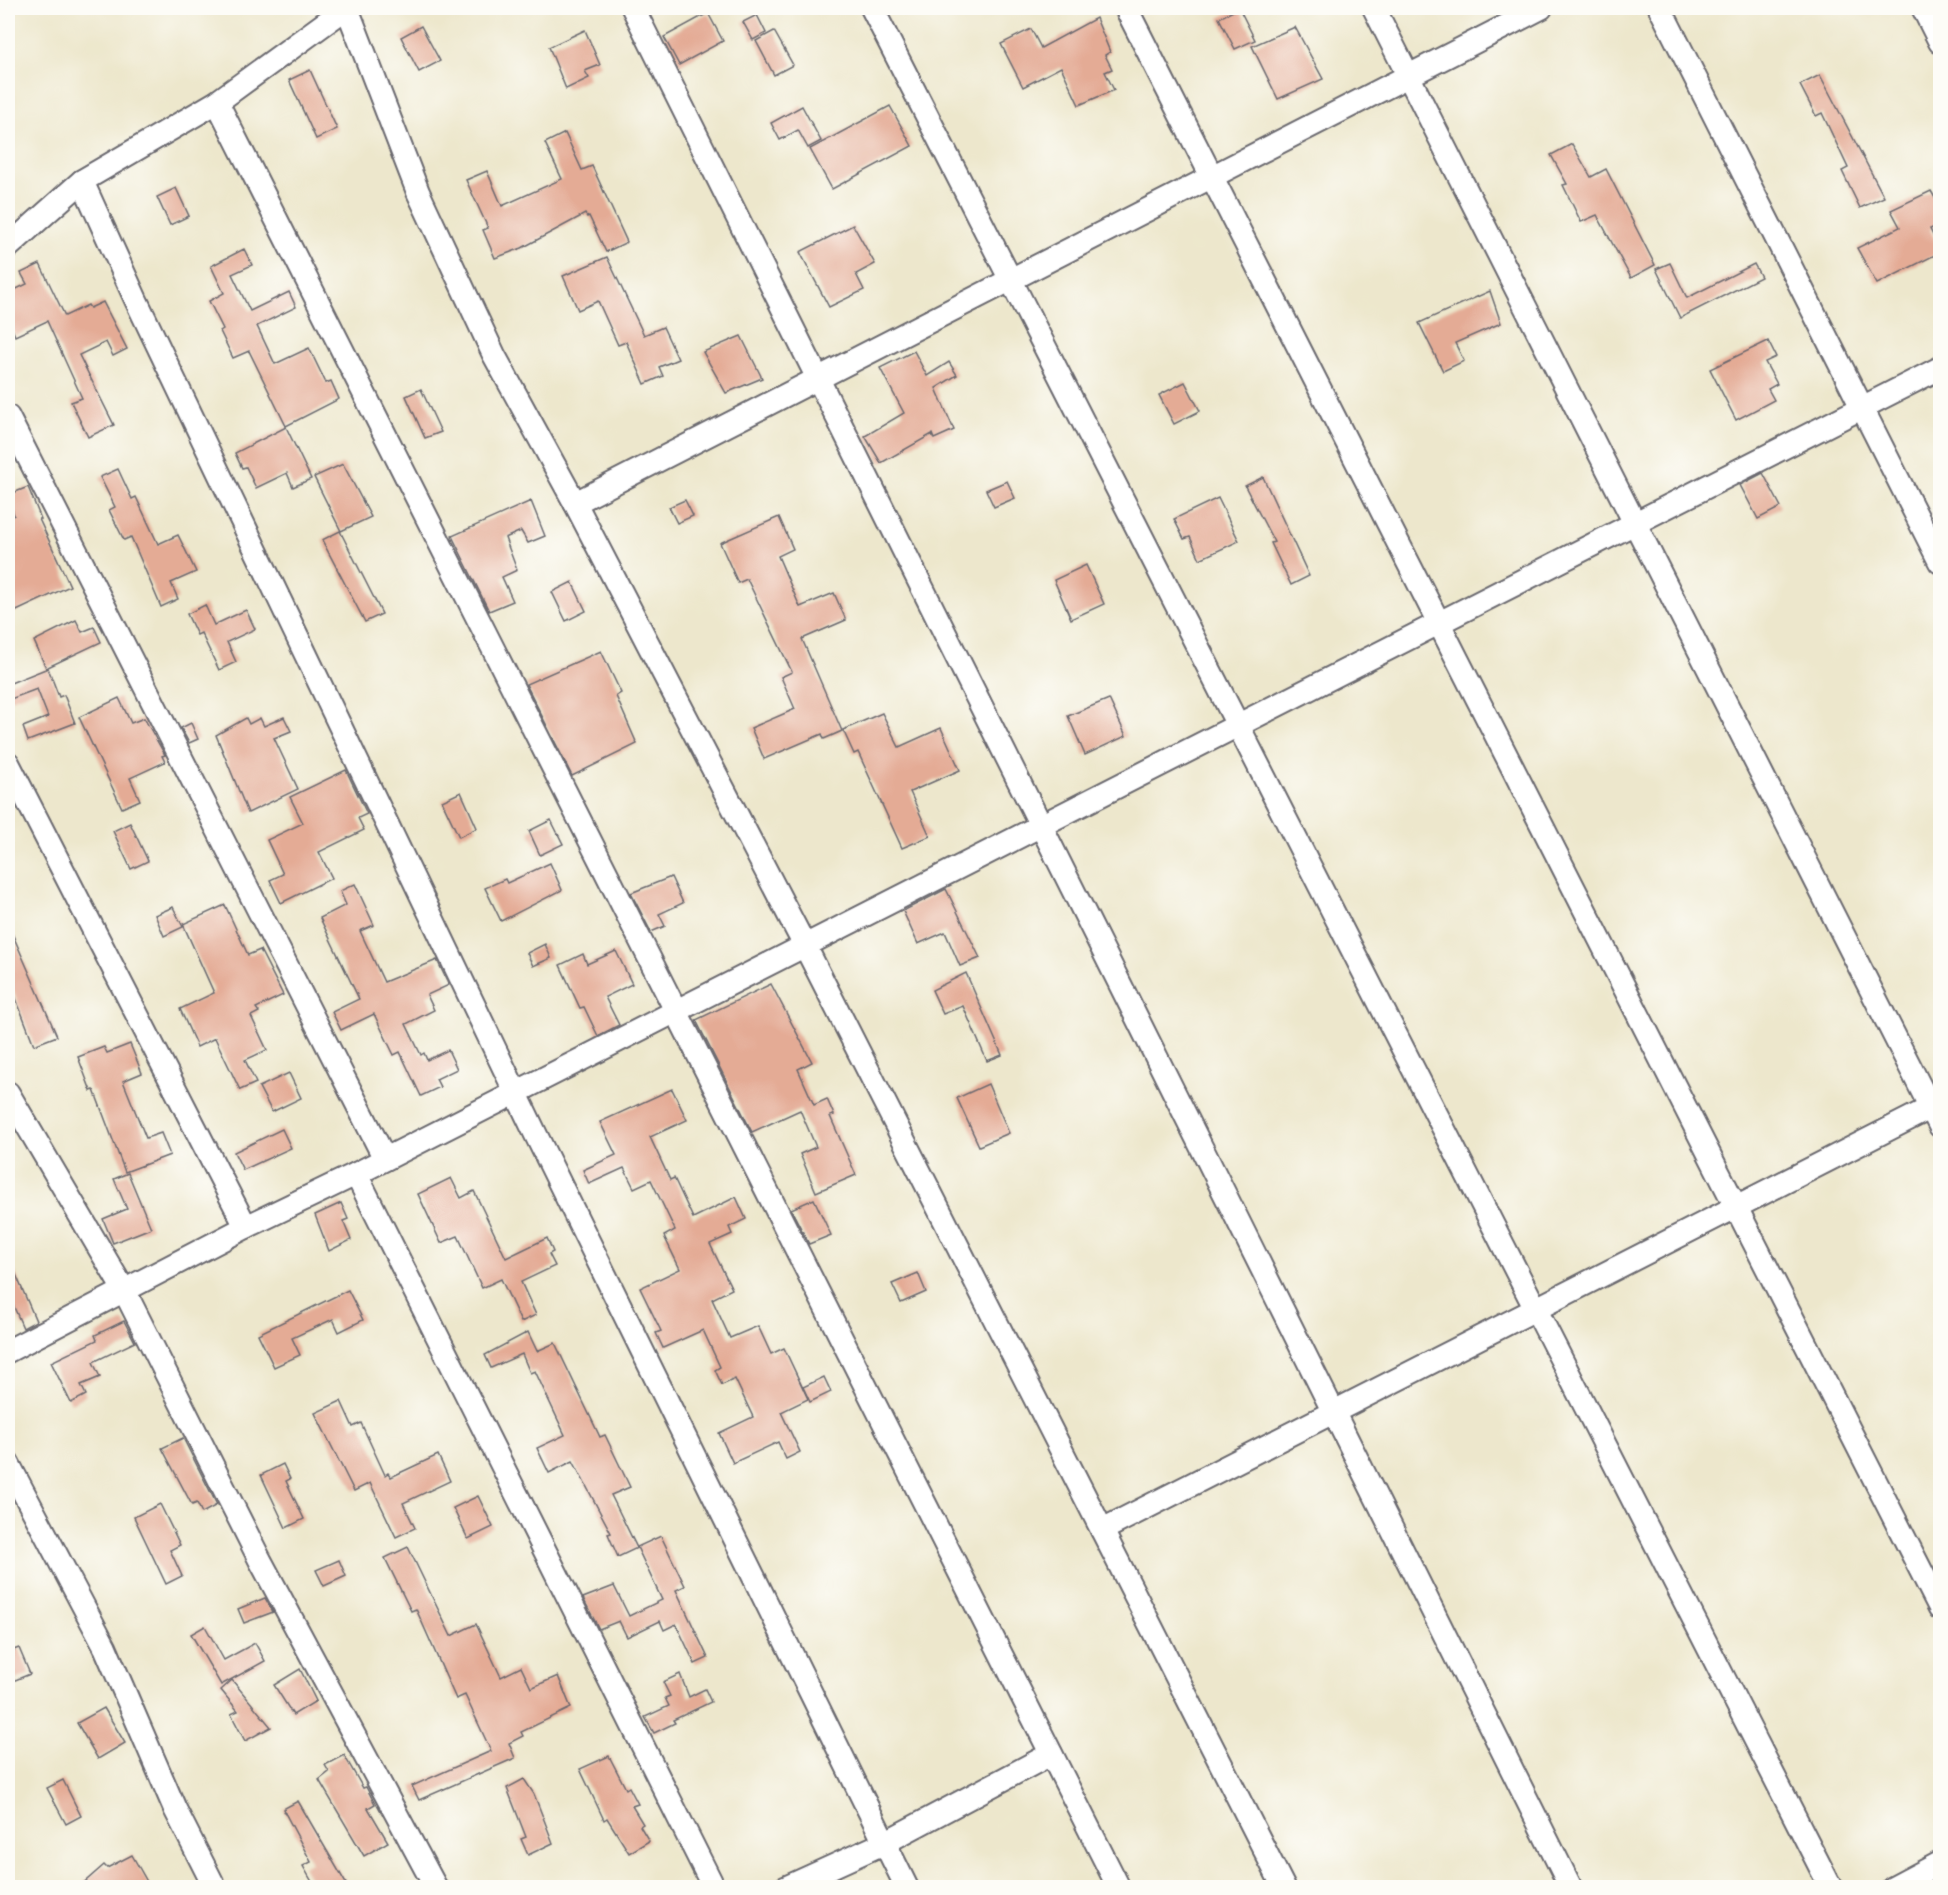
<svg xmlns="http://www.w3.org/2000/svg" width="1948" height="1895" font-family="Pangolin,sans-serif">
	<style>
		.building { fill: #e4ab95 }
		.lines { fill: none; stroke-linecap: round; stroke-linejoin: round }
		.minor-casing { stroke: #69676e; stroke-width: 26 }
		.minor { stroke: #fff; stroke-width: 22 }
	</style>
	<rect width="100%" height="100%" fill="#fdfcf7"/>
	<filter id="ink" filterUnits="userSpaceOnUse"><feTurbulence type="fractalNoise" baseFrequency=".0167" numOctaves="2"/><feDisplacementMap in="SourceGraphic" scale="12" xChannelSelector="R" yChannelSelector="G"/><feConvolveMatrix kernelMatrix="1 2 1 2 8 2 1 2 1" color-interpolation-filters="sRGB"/></filter>
	<filter id="wash" filterUnits="userSpaceOnUse"><feTurbulence type="fractalNoise" baseFrequency=".008" numOctaves="4" result="noise"/><feDisplacementMap in="SourceGraphic" scale="24" xChannelSelector="R" yChannelSelector="G"/><feGaussianBlur stdDeviation="1.35" result="paint"/><feColorMatrix in="noise" values="0 0 0 0 0 0 0 0 0 0 0 0 0 0 0 0 0 1.4 0 .05"/><feComposite in="paint" operator="in"/></filter>
	<g filter="url(#wash)">
		<rect width="100%" height="100%" fill="#ede7cc"/>
		<g id="blocks">
			<g class="building">
				<polygon points="1239,8 1255,40 1235,49 1219,18"/>
				<polygon points="708,13 723,41 679,65 664,37"/>
				<polygon points="757,15 766,33 753,40 743,22"/>
				<polygon points="1096,18 1110,52 1105,55 1112,69 1105,72 1114,90 1079,105 1061,67 1023,87 1001,44 1031,29 1041,48"/>
				<polygon points="421,26 440,61 419,72 401,37"/>
				<polygon points="1295,27 1323,79 1278,99 1252,46"/>
				<polygon points="585,30 600,65 585,71 589,78 566,89 549,47"/>
				<polygon points="774,31 793,65 774,75 756,41"/>
				<polygon points="310,70 337,129 316,139 289,80"/>
				<polygon points="1820,75 1884,197 1860,208 1842,171 1848,168 1822,113 1816,116 1800,85"/>
				<polygon points="802,106 821,141 808,148 798,130 780,140 771,123"/>
				<polygon points="890,106 912,146 832,189 810,149"/>
				<polygon points="565,133 582,170 592,166 627,242 606,252 589,216 587,217 585,214 522,248 495,258 483,230 488,228 466,180 487,171 502,206 562,179 545,143"/>
				<polygon points="1572,144 1591,177 1606,169 1655,265 1631,278 1597,215 1581,222 1563,185 1567,184 1551,155"/>
				<polygon points="176,188 189,216 170,225 157,197"/>
				<polygon points="1931,191 1941,208 1941,224 1930,229 1941,252 1877,284 1857,248 1900,227 1891,210"/>
				<polygon points="853,225 875,264 856,274 864,290 829,307 800,252"/>
				<polygon points="244,249 252,265 232,274 250,311 289,292 296,307 257,326 275,364 309,348 326,383 331,381 339,399 286,426 249,351 233,358 220,331 223,329 209,301 224,293 211,266"/>
				<polygon points="607,257 644,335 663,327 678,359 659,367 663,376 645,384 626,342 618,345 598,301 578,310 563,276"/>
				<polygon points="1670,263 1687,298 1754,264 1761,277 1680,318 1656,269"/>
				<polygon points="40,264 65,316 88,305 90,308 103,302 127,349 113,356 106,342 79,355 114,425 88,437 71,402 82,398 47,321 15,336 8,319 8,293 27,284 21,273"/>
				<polygon points="1490,291 1501,323 1455,343 1464,361 1443,371 1419,323"/>
				<polygon points="741,336 762,378 726,393 703,352"/>
				<polygon points="1768,341 1776,357 1765,362 1777,384 1768,389 1774,400 1736,420 1710,369"/>
				<polygon points="914,351 927,376 949,362 957,375 936,388 954,430 934,439 932,434 881,463 865,436 904,413 880,368"/>
				<polygon points="1185,382 1200,411 1174,424 1159,395"/>
				<polygon points="421,389 441,432 425,438 406,396"/>
				<polygon points="286,427 311,479 293,487 287,473 256,488 246,467 242,468 235,453"/>
				<polygon points="343,464 371,517 341,531 314,477"/>
				<polygon points="118,469 132,499 136,497 158,544 178,535 196,572 171,583 178,599 161,607 131,537 124,540 109,510 115,507 100,477"/>
				<polygon points="1763,473 1781,507 1758,519 1740,485"/>
				<polygon points="1263,477 1309,576 1291,585 1271,543 1274,542 1245,486"/>
				<polygon points="1007,481 1015,498 994,507 986,490"/>
				<polygon points="28,487 41,519 39,519 70,586 8,615 8,518 14,515 8,495"/>
				<polygon points="1218,498 1239,541 1200,559 1190,537 1184,539 1174,519"/>
				<polygon points="685,500 693,516 677,523 669,507"/>
				<polygon points="531,501 545,536 528,543 521,531 505,538 517,570 502,577 513,601 489,611 452,536"/>
				<polygon points="779,517 793,549 778,556 800,607 834,593 846,620 802,639 842,731 824,739 822,734 764,759 751,728 795,709 781,677 792,672 747,579 738,583 720,543"/>
				<polygon points="340,531 382,614 365,622 322,540"/>
				<polygon points="1086,565 1104,604 1071,619 1054,580"/>
				<polygon points="572,582 586,611 566,621 552,592"/>
				<polygon points="205,605 214,625 246,610 255,629 227,642 236,662 219,670 201,633 197,635 187,614"/>
				<polygon points="76,620 82,632 94,627 101,642 46,668 34,641"/>
				<polygon points="601,651 621,693 616,696 637,744 572,776 526,684"/>
				<polygon points="48,668 59,697 64,695 75,723 28,741 23,727 48,717 37,689 8,700 8,684"/>
				<polygon points="119,698 131,723 144,718 165,755 162,756 165,762 130,778 140,800 122,808 79,717"/>
				<polygon points="1109,699 1126,736 1085,755 1068,716"/>
				<polygon points="882,713 899,747 941,728 960,770 910,792 930,836 902,848 858,752 854,754 843,730"/>
				<polygon points="284,717 291,731 274,738 298,789 248,813 216,735 246,718 249,724 260,718 264,726"/>
				<polygon points="191,723 198,739 189,743 181,728"/>
				<polygon points="346,770 367,814 358,818 364,830 319,852 332,878 281,903 270,880 283,874 267,840 303,823 290,797"/>
				<polygon points="461,792 477,828 459,837 442,801"/>
				<polygon points="551,820 563,844 540,855 529,831"/>
				<polygon points="130,823 148,861 131,869 113,831"/>
				<polygon points="550,863 562,890 501,921 485,888 505,879 507,883"/>
				<polygon points="671,877 683,903 659,914 665,926 651,932 631,893"/>
				<polygon points="355,884 374,925 360,931 384,982 437,960 449,985 427,995 434,1010 406,1024 421,1055 424,1053 427,1060 448,1050 457,1069 436,1079 440,1087 421,1096 400,1052 394,1055 374,1014 341,1030 332,1012 359,999 320,918 346,905 340,891"/>
				<polygon points="946,889 980,958 960,966 945,932 918,944 903,911"/>
				<polygon points="225,905 248,955 260,950 283,995 256,1008 259,1012 251,1016 267,1050 245,1060 256,1083 240,1090 215,1038 197,1047 180,1009 214,993 183,924"/>
				<polygon points="173,907 183,927 164,936 155,915"/>
				<polygon points="8,924 57,1036 34,1045 8,978"/>
				<polygon points="545,944 551,958 533,966 527,953"/>
				<polygon points="616,951 632,984 605,997 619,1025 598,1036 584,1007 580,1008 560,965 583,954 587,964"/>
				<polygon points="966,973 1002,1055 987,1061 963,1006 943,1014 932,990"/>
				<polygon points="771,984 812,1062 798,1069 814,1105 827,1099 834,1115 830,1116 856,1175 816,1192 800,1154 816,1147 800,1110 752,1132 696,1020"/>
				<polygon points="130,1044 142,1073 123,1081 146,1138 161,1133 170,1155 125,1172 94,1090 91,1091 78,1057 104,1047 107,1053"/>
				<polygon points="289,1073 301,1098 272,1112 259,1087"/>
				<polygon points="988,1084 1009,1133 979,1146 957,1098"/>
				<polygon points="672,1089 687,1120 650,1137 670,1180 674,1178 693,1218 736,1197 746,1219 729,1227 732,1234 710,1244 732,1289 712,1299 730,1338 758,1326 771,1354 784,1348 808,1399 781,1412 800,1452 786,1459 778,1442 733,1463 719,1433 753,1417 735,1379 722,1385 715,1370 720,1367 703,1330 663,1348 656,1333 661,1331 640,1288 680,1269 664,1236 675,1230 651,1180 634,1188 624,1168 589,1184 583,1170 616,1155 600,1122"/>
				<polygon points="282,1129 291,1148 243,1170 234,1152"/>
				<polygon points="128,1173 151,1228 113,1243 103,1219 127,1209 114,1179"/>
				<polygon points="451,1178 461,1198 474,1191 506,1258 547,1238 553,1252 549,1254 555,1266 521,1282 536,1315 521,1322 501,1279 482,1288 458,1236 441,1243 418,1194"/>
				<polygon points="814,1199 831,1235 809,1244 791,1209"/>
				<polygon points="341,1203 348,1219 343,1221 351,1240 329,1251 315,1215"/>
				<polygon points="8,1256 36,1321 23,1328 8,1293"/>
				<polygon points="918,1273 926,1292 901,1303 892,1284"/>
				<polygon points="348,1290 363,1320 339,1332 333,1319 292,1338 300,1355 274,1367 258,1334"/>
				<polygon points="124,1321 135,1342 93,1362 100,1377 81,1385 86,1395 71,1403 51,1362 97,1340 95,1335"/>
				<polygon points="528,1332 537,1351 555,1343 600,1437 605,1435 630,1487 611,1495 637,1548 618,1557 608,1534 611,1533 573,1461 549,1473 537,1448 565,1435 535,1371 530,1373 522,1354 491,1368 485,1355"/>
				<polygon points="824,1377 831,1392 810,1402 803,1387"/>
				<polygon points="341,1401 353,1427 361,1423 385,1475 388,1473 391,1477 438,1455 450,1481 403,1503 415,1528 396,1537 370,1483 354,1491 315,1413"/>
				<polygon points="183,1438 217,1505 202,1513 197,1503 192,1505 162,1448"/>
				<polygon points="283,1464 290,1479 286,1481 304,1519 286,1528 261,1475"/>
				<polygon points="478,1496 493,1527 468,1539 453,1508"/>
				<polygon points="160,1504 180,1545 170,1550 182,1576 166,1584 134,1517"/>
				<polygon points="661,1536 685,1586 676,1590 708,1658 695,1664 676,1624 664,1630 660,1621 627,1637 619,1621 599,1629 583,1598 614,1586 629,1616 662,1600 637,1547"/>
				<polygon points="408,1547 451,1636 476,1624 501,1677 521,1667 531,1688 558,1676 571,1708 521,1732 523,1736 509,1743 515,1758 419,1800 412,1786 491,1751 465,1695 456,1699 416,1609 411,1611 385,1558"/>
				<polygon points="339,1560 346,1576 324,1586 316,1570"/>
				<polygon points="265,1598 273,1612 244,1623 238,1609"/>
				<polygon points="205,1626 224,1660 255,1643 265,1661 221,1685 191,1634"/>
				<polygon points="19,1648 30,1674 8,1683 8,1652"/>
				<polygon points="300,1669 316,1701 293,1715 274,1685"/>
				<polygon points="680,1674 689,1697 705,1689 711,1702 673,1720 675,1723 654,1733 645,1717 669,1706 665,1698 670,1696 663,1682"/>
				<polygon points="232,1680 271,1727 245,1741 231,1714 238,1711 221,1690"/>
				<polygon points="104,1708 125,1743 98,1759 77,1723"/>
				<polygon points="344,1755 363,1788 366,1787 375,1804 368,1808 388,1842 364,1856 319,1780 329,1772 325,1765"/>
				<polygon points="609,1756 626,1789 629,1787 638,1804 632,1806 643,1824 640,1826 649,1841 629,1853 607,1818 604,1820 580,1769"/>
				<polygon points="524,1779 534,1794 553,1843 528,1855 521,1839 526,1837 507,1788"/>
				<polygon points="63,1780 81,1816 66,1824 47,1788"/>
				<polygon points="298,1801 348,1887 315,1887 303,1866 311,1862 283,1809"/>
				<polygon points="132,1855 150,1887 79,1887 104,1865 107,1868"/>
			</g>
		</g>
	</g>
	<g filter="url(#ink)">
		<use href="#blocks" fill-opacity="0" stroke="#69676e" stroke-width="1.5"/>
		<g class="lines">
			<g class="minor-casing">
				<g id="minor">
					<polyline points="347,8 418,192 494,355 575,503 805,946 1284,1888"/>
					<polyline points="633,8 1571,1888"/>
					<polyline points="872,8 1831,1888"/>
					<polyline points="1126,8 1940,1608"/>
					<polyline points="1374,8 1940,1126"/>
					<polyline points="1660,8 1940,562"/>
					<polyline points="1923,8 1940,42"/>
					<polyline points="217,102 1119,1888"/>
					<polyline points="82,181 136,300 537,1137 907,1888"/>
					<polyline points="8,247 82,181 217,102 346,8"/>
					<polyline points="8,417 385,1159"/>
					<polyline points="575,503 1541,8"/>
					<polyline points="8,763 246,1227"/>
					<polyline points="8,1093 125,1292 260,1560 436,1888"/>
					<polyline points="356,1174 714,1888"/>
					<polyline points="8,1351 246,1227 356,1174 1940,368"/>
					<polyline points="8,1463 105,1647 175,1809 215,1888"/>
					<polyline points="1102,1530 1940,1103"/>
					<polyline points="785,1888 884,1843 1051,1754"/>
					<polyline points="1893,1888 1940,1863"/>
				</g>
			</g>
			<use href="#minor" class="minor"/>
		</g>
	</g>
	<rect width="1948" height="1895" fill="none" stroke="#fdfcf7" stroke-width="30"/>
</svg>
